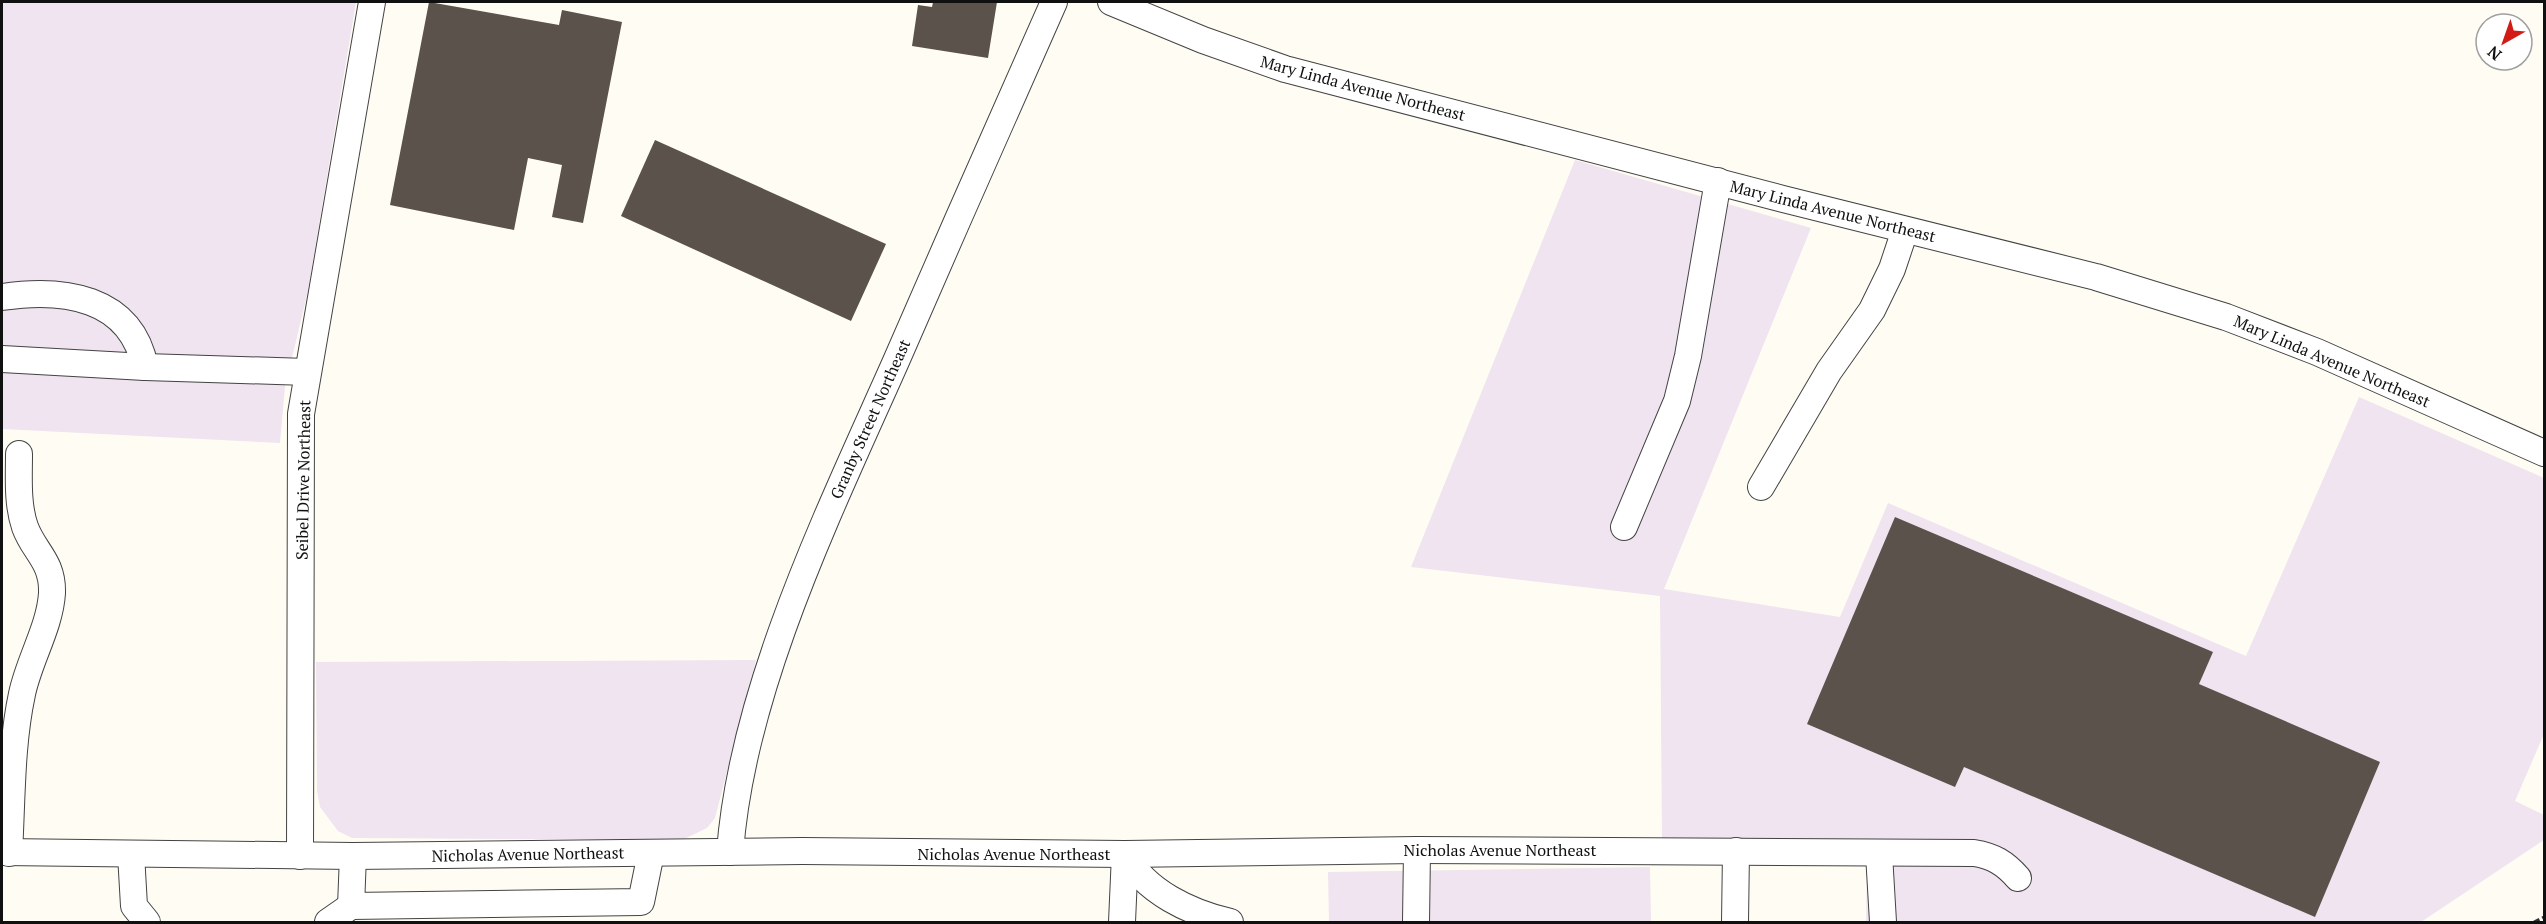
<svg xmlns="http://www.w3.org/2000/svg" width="2546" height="924" font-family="'PT Serif',serif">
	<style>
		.industrial { fill: #efe4ef }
		.building { fill: #5a524b }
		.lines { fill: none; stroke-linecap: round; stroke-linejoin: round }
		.minor-casing { stroke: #434343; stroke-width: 28 }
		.path { stroke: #323232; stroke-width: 3; stroke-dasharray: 6 3; stroke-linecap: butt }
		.minor { stroke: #fff; stroke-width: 26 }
		.labels { text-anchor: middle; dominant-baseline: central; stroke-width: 6; stroke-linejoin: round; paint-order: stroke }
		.street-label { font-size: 16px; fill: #101010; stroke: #fff }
	</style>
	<rect width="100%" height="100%" fill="#fffdf3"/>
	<g class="industrial">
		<polygon points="2,2 356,2 308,291 285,387 280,443 2,429"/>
		<polygon points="1575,160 1811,228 1664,589 1840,617 1888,503 2246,656 2359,397 2544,478 2544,734 2515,801 2544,815 2544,840 2421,922 1866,922 1867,864 1973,866 1973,840 1662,839 1660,596 1411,567"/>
		<polygon points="756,660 715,818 707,828 682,840 352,838 338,831 320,807 317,791 316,662"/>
		<polygon points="1650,867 1651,922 1329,922 1328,872"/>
	</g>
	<g class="building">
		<polygon points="429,2 559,25 562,10 622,22 583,223 552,217 562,165 528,158 514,230 390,205"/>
		<polygon points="933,2 997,2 988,58 912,46 918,5 932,7"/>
		<polygon points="655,140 886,244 851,321 621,216"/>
		<polygon points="1895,517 2213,652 2199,684 2380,762 2315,917 1964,767 1955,787 1807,724"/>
	</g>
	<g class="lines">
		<g class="minor-casing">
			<g id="minor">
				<polyline points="1111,2 1203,40 1285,69 1783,199 2096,277 2226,317 2317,352 2544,453"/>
				<path d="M 2,297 C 62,288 131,296 145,367 L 2,359"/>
				<polyline points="145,367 307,372"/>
				<polyline points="1761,487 1829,371 1872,310 1892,269 1905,230"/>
				<polyline points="1624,527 1677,401 1688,356 1718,181"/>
				<path d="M 2,852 L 353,856 L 802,851 L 1125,854 L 1417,850 L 1974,853 C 1993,856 2005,863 2018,878"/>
				<path d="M 730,852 C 742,688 831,508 897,359 C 949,240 1001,120 1054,2"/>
				<path d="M 9,853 C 12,800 11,745 22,694 C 29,660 50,627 52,593 C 53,561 34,552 25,527 C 17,504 19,477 19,454"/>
				<polyline points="131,854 134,906 147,922"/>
				<path d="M 1125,854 C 1145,892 1191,913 1230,922"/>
				<polyline points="1879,854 1883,922"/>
				<polyline points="300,856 301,414 372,2"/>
				<polyline points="353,856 351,906 641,902 651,853"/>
				<polyline points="328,922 351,906"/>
				<polyline points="1122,922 1125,854"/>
				<polyline points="1416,922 1417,850"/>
				<polyline points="1735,922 1736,851"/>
			</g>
		</g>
		<polyline class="path" points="2534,922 2544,917"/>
		<use href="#minor" class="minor"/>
	</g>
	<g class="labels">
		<g class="street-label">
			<text transform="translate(1363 88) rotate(15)">Mary Linda Avenue Northeast</text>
			<text transform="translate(1833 211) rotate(14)">Mary Linda Avenue Northeast</text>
			<text transform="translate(2332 361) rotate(23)">Mary Linda Avenue Northeast</text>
			<text transform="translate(870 419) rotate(-66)">Granby Street Northeast</text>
			<text transform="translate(303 480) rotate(-89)">Seibel Drive Northeast</text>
			<text x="1500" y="850">Nicholas Avenue Northeast</text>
			<text transform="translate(528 854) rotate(-1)">Nicholas Avenue Northeast</text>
			<text x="1014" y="854">Nicholas Avenue Northeast</text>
		</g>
	</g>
	<rect width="2546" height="924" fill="none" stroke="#101010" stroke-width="6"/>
	<g transform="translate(2504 42) rotate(220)"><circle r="28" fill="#ffffff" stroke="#9f9f9f" stroke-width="1.5"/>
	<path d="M0-4.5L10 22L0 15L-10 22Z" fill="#d21a16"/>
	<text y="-9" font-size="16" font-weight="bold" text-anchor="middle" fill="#101010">N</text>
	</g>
</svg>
